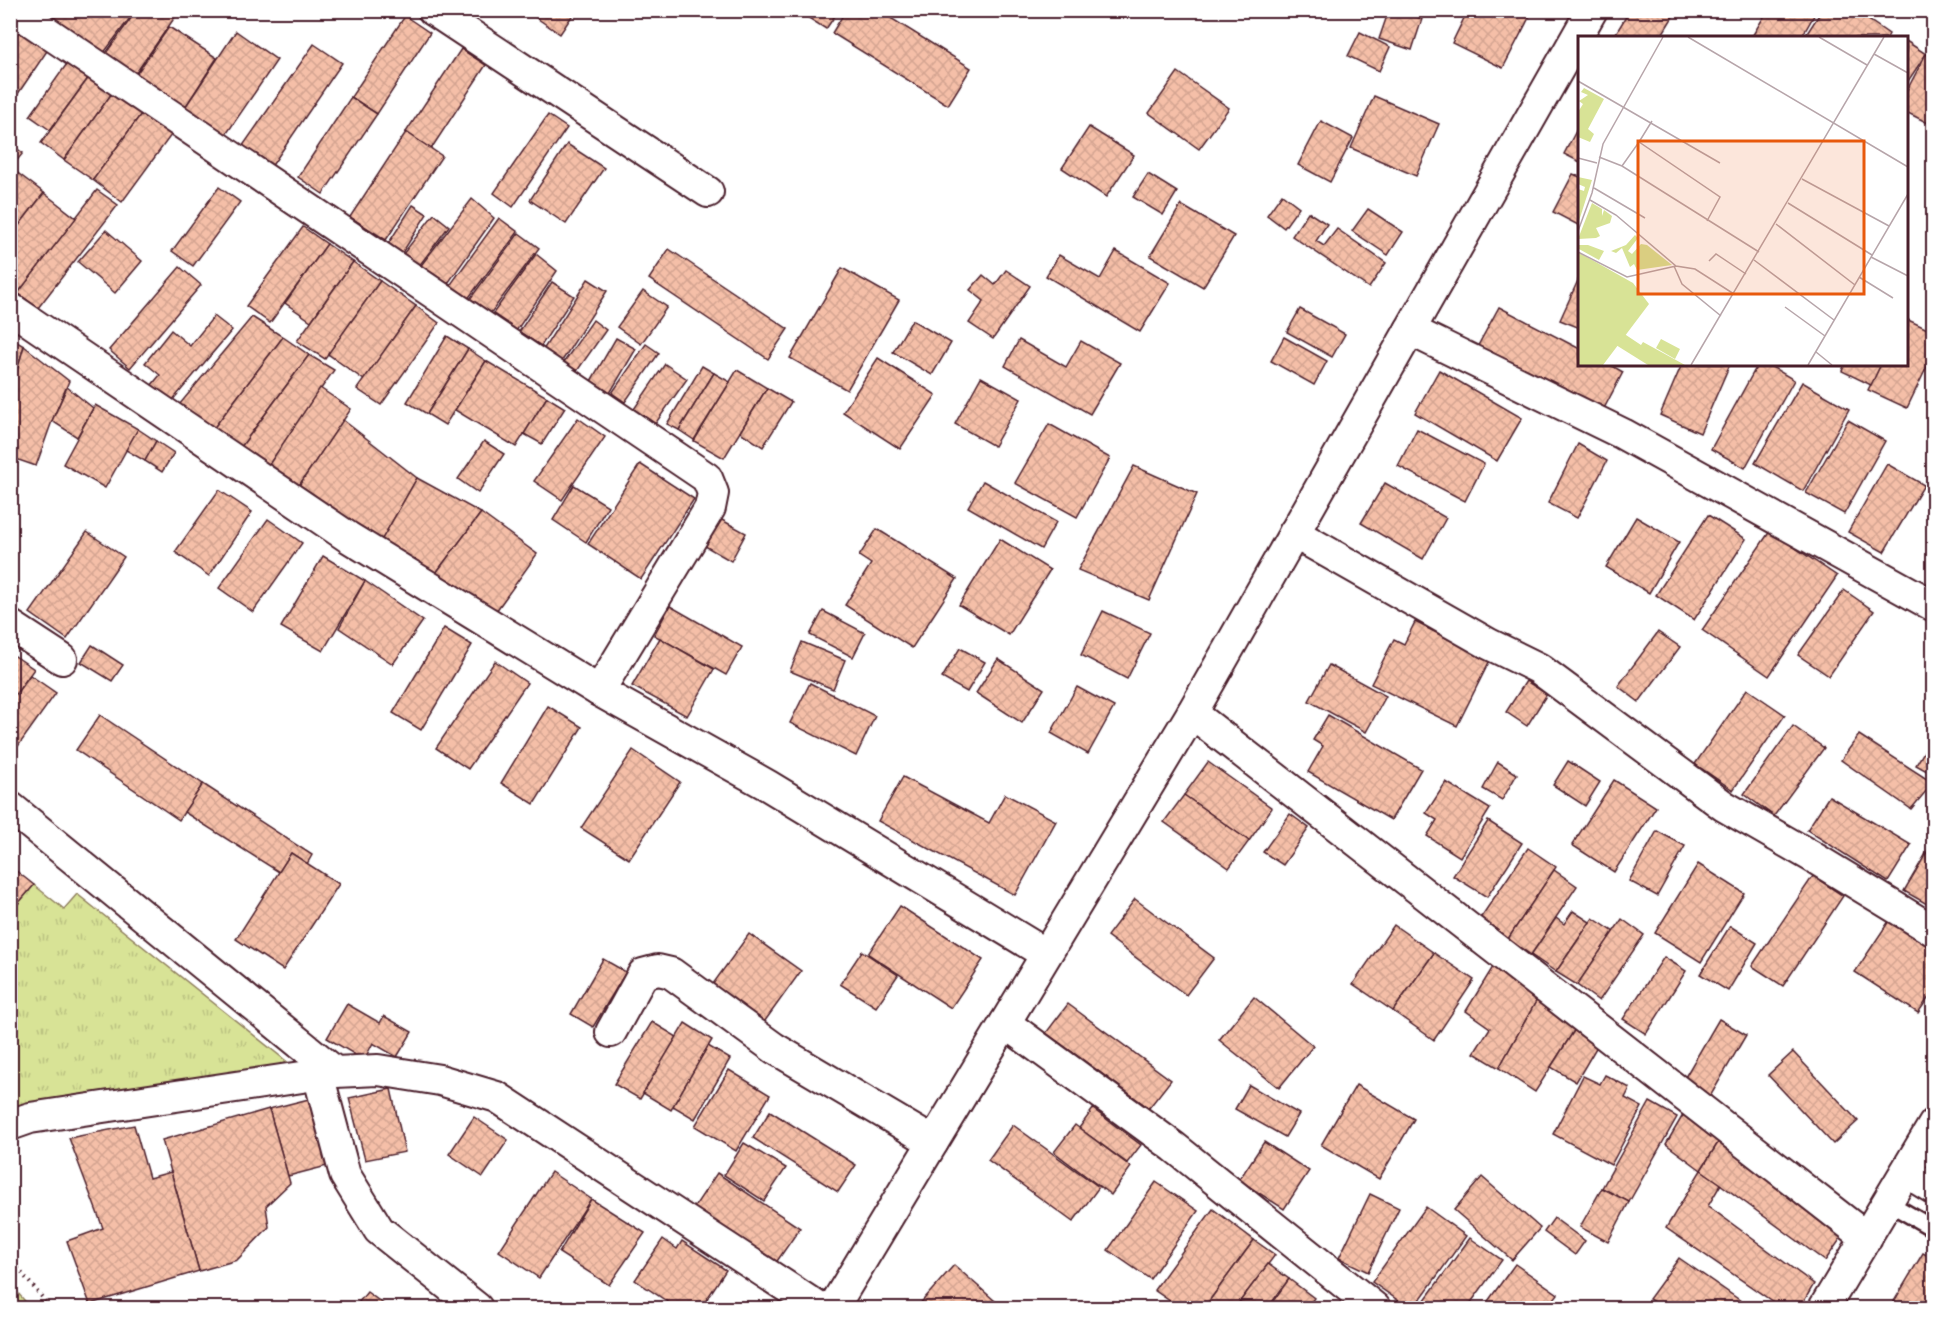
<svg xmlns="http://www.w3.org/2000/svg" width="1944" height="1319" font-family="'Shantell Sans',sans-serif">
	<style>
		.grass { fill: url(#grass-tufts); stroke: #918160; stroke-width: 1.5 }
		.garden { fill: #d8e396; stroke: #918160; stroke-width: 1.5 }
		.building { fill: url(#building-cross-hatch); stroke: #4a1f2b; stroke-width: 1.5 }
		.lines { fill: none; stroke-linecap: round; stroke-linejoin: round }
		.lane-casing { stroke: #4a1f2b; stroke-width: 20 }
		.street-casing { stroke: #4a1f2b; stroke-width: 34 }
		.path { stroke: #4a1f2b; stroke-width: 4; stroke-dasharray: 1.5 4.5; stroke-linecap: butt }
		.lane { stroke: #fff; stroke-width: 15 }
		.street { stroke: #fff; stroke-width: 30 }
		.inset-road { fill: none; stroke: #b7a5aa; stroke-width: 1.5 }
		.view { fill: #e8590c; fill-opacity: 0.15; stroke: #e8590c; stroke-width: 3 }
		.inset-edge { fill: none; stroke: #4a1f2b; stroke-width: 3 }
	</style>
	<defs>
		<pattern id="grass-tufts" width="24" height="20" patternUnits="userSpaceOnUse" patternTransform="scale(1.5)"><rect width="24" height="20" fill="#d8e396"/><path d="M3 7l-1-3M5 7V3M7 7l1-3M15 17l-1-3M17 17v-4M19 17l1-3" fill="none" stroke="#bbc281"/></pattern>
		<pattern id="building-cross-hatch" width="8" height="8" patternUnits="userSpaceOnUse" patternTransform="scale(1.5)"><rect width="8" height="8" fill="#f5bfa8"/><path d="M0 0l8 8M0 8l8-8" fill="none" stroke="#d4a491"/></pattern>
	</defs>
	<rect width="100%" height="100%" fill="#fff"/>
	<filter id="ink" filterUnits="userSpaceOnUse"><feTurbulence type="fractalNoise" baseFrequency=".0167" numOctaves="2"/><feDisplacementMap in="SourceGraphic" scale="12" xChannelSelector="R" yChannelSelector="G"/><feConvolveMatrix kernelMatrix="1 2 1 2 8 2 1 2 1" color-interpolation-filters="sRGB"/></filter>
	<g filter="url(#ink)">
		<polygon class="grass" points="34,885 64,909 77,894 295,1068 11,1106 10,913"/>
		<polygon class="garden" points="10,1284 31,1308 11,1308"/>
		<g class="building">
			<polygon points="36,10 136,10 100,58"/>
			<polygon points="137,10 180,10 131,80 101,60"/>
			<polygon points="525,10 576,10 560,34"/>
			<polygon points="796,10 839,10 826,29"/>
			<polygon points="846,10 878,10 971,68 948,105 832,33"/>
			<polygon points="1389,10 1397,10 1422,19 1412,50 1379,39"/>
			<polygon points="1468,10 1533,10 1503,68 1452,43"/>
			<polygon points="1630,10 1677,10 1660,38 1613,38"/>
			<polygon points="1768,10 1817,10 1801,38 1751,38"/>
			<polygon points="1822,10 1854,10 1889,34 1887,38 1804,38"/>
			<polygon points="405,16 430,33 377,114 351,97"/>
			<polygon points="169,27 217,58 184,109 135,76"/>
			<polygon points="21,29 49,48 11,104 10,44"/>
			<polygon points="236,31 277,60 225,136 184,109"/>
			<polygon points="1360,32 1390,47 1379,71 1348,56"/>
			<polygon points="1906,41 1926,54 1906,84"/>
			<polygon points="314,44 342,63 271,167 242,147"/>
			<polygon points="461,49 486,65 431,149 406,132"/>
			<polygon points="1926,54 1934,58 1934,126 1906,112 1906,92"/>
			<polygon points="71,58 92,73 50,130 30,116"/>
			<polygon points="1178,72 1229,108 1199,149 1149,113"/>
			<polygon points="92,73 115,89 64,160 41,143"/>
			<polygon points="115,89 144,110 93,180 64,160"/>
			<polygon points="1374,96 1439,124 1416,176 1351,148"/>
			<polygon points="351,97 377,114 323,194 298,177"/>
			<polygon points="144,110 174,131 122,202 93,180"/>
			<polygon points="548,115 567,128 513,207 494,193"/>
			<polygon points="1321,121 1353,138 1330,182 1298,165"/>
			<polygon points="1089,127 1134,155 1106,197 1062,168"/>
			<polygon points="1577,129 1580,131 1580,162 1564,154"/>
			<polygon points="406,132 442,156 386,240 350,217"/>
			<polygon points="10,144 23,153 10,169"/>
			<polygon points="567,144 604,168 566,224 530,200"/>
			<polygon points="15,171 44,193 10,237 10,177"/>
			<polygon points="1148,174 1177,192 1163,215 1133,197"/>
			<polygon points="1573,174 1580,177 1580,226 1553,212"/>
			<polygon points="219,187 240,202 193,266 172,251"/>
			<polygon points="97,190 118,205 38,308 18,293"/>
			<polygon points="44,193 76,218 18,293 10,287 10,237"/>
			<polygon points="1282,194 1299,207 1284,228 1267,215"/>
			<polygon points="472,199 494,218 444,289 419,268"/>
			<polygon points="413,205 427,214 402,253 388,244"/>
			<polygon points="1181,205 1234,236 1203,287 1150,256"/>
			<polygon points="1368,209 1403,232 1388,255 1352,231"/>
			<polygon points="1308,212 1327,224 1316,241 1324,246 1337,229 1386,263 1369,288 1292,236"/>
			<polygon points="434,214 449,226 419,266 403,254"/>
			<polygon points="499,218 518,232 464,304 446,291"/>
			<polygon points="303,227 327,244 270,323 246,306"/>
			<polygon points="106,230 142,261 115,293 78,262"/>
			<polygon points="519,233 539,248 487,318 467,303"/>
			<polygon points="327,244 353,262 311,321 285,303"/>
			<polygon points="669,249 788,329 768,359 649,279"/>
			<polygon points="1116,251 1170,283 1140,332 1046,276 1059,255 1100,279"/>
			<polygon points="536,254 557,271 514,334 489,319"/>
			<polygon points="353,262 380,281 325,359 297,341"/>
			<polygon points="180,267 201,285 130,368 109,350"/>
			<polygon points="842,268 899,300 847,390 790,358"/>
			<polygon points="1006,270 1030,286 993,339 969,323 984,301 970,290 983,275 995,285"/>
			<polygon points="1580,276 1580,328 1560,320"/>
			<polygon points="588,279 607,291 562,361 543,350"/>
			<polygon points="380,281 416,306 364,380 328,354"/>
			<polygon points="552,282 574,296 541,346 519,332"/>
			<polygon points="643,291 667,307 641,344 617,327"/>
			<polygon points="416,306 439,323 381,405 357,389"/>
			<polygon points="1499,307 1580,349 1580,364 1609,364 1623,372 1599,418 1474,353"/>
			<polygon points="1300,309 1345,334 1332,357 1287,332"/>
			<polygon points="214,316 232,330 171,402 151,386 160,375 145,363 171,330 190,346"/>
			<polygon points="252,317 283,337 213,429 179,405"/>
			<polygon points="1906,319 1934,332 1934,352 1907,408 1868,390 1881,364 1906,364"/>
			<polygon points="593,320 606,330 577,371 564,362"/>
			<polygon points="912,320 951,343 932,375 893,352"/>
			<polygon points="447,336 468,349 427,414 407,402"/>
			<polygon points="283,337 309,355 241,447 213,429"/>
			<polygon points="1284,337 1327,361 1314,385 1271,361"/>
			<polygon points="10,338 24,346 10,395"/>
			<polygon points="616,338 636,349 610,393 591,381"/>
			<polygon points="1019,340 1066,367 1081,341 1120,363 1090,414 1005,366"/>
			<polygon points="646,344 659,353 625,402 612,393"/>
			<polygon points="24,346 69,381 52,421 36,466 10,457 10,395"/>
			<polygon points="468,349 486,361 445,425 427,414"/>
			<polygon points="309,355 334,370 268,466 241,447"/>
			<polygon points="878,358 936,395 900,449 843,412"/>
			<polygon points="486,361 547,397 516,447 455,410"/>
			<polygon points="665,364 687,379 655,424 634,409"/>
			<polygon points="1682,364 1730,364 1700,433 1660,415"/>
			<polygon points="1758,364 1767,364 1794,380 1745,468 1711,449"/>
			<polygon points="1845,364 1881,364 1871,385 1842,371"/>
			<polygon points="702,366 714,373 679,430 667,424"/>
			<polygon points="737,370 767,388 724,458 694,441"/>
			<polygon points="1439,370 1522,418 1497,461 1415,413"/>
			<polygon points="714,373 730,382 694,440 679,430"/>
			<polygon points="981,377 1021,399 994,446 955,424"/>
			<polygon points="1802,382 1849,409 1803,491 1755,463"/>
			<polygon points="67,387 93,408 77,437 52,421"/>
			<polygon points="320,388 351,409 298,487 268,466"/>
			<polygon points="767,388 791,402 763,447 740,432"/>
			<polygon points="547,397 565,408 542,444 524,434"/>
			<polygon points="95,405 138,429 105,488 63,464"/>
			<polygon points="578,418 605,437 562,500 534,481"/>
			<polygon points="343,420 417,478 381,541 298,487"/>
			<polygon points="1848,420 1885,441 1844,514 1806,493"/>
			<polygon points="1049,424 1110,458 1077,517 1015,483"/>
			<polygon points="138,429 156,441 145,461 126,450"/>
			<polygon points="1417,429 1484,464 1465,501 1398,466"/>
			<polygon points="156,441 174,453 162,472 145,461"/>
			<polygon points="484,441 504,454 478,493 458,479"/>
			<polygon points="1578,444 1607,461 1577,518 1548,503"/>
			<polygon points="640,464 694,499 641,579 588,544"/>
			<polygon points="1887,464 1924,485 1884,552 1848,532"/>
			<polygon points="1134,466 1197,494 1149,600 1078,570"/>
			<polygon points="417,478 481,513 436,573 381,541"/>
			<polygon points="983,481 1056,522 1041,549 968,507"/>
			<polygon points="1385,483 1446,518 1423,559 1361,523"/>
			<polygon points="574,485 608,506 586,542 553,520"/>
			<polygon points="219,490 252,512 209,576 175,552"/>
			<polygon points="481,513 537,554 494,614 436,573"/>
			<polygon points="1708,515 1746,539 1694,620 1656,595"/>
			<polygon points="1636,517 1679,542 1649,593 1606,567"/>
			<polygon points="268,519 302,543 253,612 219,588"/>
			<polygon points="720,519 746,533 731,561 705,546"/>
			<polygon points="877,529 957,579 912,648 845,605 871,564 859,556"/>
			<polygon points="1770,531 1837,576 1769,676 1702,630"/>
			<polygon points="87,532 124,557 67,639 30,613"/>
			<polygon points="1000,539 1050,570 1009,635 959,605"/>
			<polygon points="323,556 365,581 323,651 281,627"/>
			<polygon points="365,581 423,621 393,664 339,628"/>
			<polygon points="1844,590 1874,611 1829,676 1798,655"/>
			<polygon points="670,606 742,647 726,675 654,635"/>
			<polygon points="823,611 865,633 853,657 810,635"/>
			<polygon points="1103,611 1150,633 1127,679 1081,655"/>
			<polygon points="1415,622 1490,660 1457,726 1371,684 1394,639 1404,644"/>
			<polygon points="444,628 472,645 421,730 393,713"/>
			<polygon points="1658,632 1680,647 1639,702 1618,686"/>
			<polygon points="660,638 714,669 687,716 632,686"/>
			<polygon points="802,642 845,660 833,689 790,671"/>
			<polygon points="92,645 123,665 112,681 81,662"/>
			<polygon points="960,648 985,662 967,692 942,678"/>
			<polygon points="12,654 34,669 10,702 10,657"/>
			<polygon points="998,659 1044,689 1022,723 976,693"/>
			<polygon points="495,661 527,683 468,769 436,748"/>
			<polygon points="1329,665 1386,696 1366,732 1309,701"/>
			<polygon points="30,675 56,693 11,756 10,702"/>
			<polygon points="1526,681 1547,694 1527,726 1506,712"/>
			<polygon points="810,683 875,716 856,756 790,723"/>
			<polygon points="1077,687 1114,707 1088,754 1051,733"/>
			<polygon points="1747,689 1785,715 1733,790 1695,764"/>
			<polygon points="548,706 582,727 534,804 501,783"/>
			<polygon points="100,715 203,784 179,820 76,750"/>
			<polygon points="1328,715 1421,769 1391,820 1308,772 1323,746 1313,740"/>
			<polygon points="1793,726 1824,748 1774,816 1744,794"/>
			<polygon points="1859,735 1933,783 1911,809 1841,760"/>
			<polygon points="633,750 680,782 629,859 581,828"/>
			<polygon points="1925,750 1934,756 1934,775 1916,765"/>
			<polygon points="1568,761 1600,782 1585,806 1553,785"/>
			<polygon points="1208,762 1272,808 1249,841 1184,795"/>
			<polygon points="1498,762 1517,774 1502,800 1483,789"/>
			<polygon points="903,777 989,823 1005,794 1056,821 1015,895 878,821"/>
			<polygon points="1614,780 1656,807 1614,872 1572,845"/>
			<polygon points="1446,782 1490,809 1460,857 1427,836 1437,820 1426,813"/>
			<polygon points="203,784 312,855 307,864 291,853 279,872 184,812"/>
			<polygon points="1184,795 1249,841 1229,868 1164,822"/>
			<polygon points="1829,796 1911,845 1888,882 1807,830"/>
			<polygon points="1290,814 1309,828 1283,865 1263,852"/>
			<polygon points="1488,821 1522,843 1487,897 1453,876"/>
			<polygon points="1657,831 1685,846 1657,896 1629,881"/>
			<polygon points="1934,840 1934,908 1904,891"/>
			<polygon points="1528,848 1556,867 1508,939 1479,920"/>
			<polygon points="291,853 339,884 283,970 236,939"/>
			<polygon points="1698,864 1744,893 1701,962 1655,933"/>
			<polygon points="10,866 34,885 10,913"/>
			<polygon points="1554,870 1577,886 1531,955 1508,939"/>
			<polygon points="1813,876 1843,896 1783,986 1752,966"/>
			<polygon points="1135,899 1214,958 1186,995 1107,936"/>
			<polygon points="900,906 983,960 951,1008 868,954"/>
			<polygon points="1573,911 1590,922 1556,972 1531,955 1556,918 1564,924"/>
			<polygon points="1593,918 1614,932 1577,985 1556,972"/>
			<polygon points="1622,919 1644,935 1599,1001 1577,985"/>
			<polygon points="1889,921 1934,950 1934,990 1918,1013 1855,972"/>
			<polygon points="1394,925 1434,953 1393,1011 1353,984"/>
			<polygon points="1730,926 1757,943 1728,991 1700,974"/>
			<polygon points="749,934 801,971 762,1025 710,988"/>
			<polygon points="862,951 898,975 876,1007 840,984"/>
			<polygon points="1434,953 1474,980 1434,1040 1393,1011"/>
			<polygon points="1664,957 1686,971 1646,1034 1623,1019"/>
			<polygon points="603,959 626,972 593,1027 571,1014"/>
			<polygon points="1493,967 1538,998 1499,1068 1474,1053 1490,1028 1466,1011"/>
			<polygon points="1254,997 1313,1046 1279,1088 1219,1040"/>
			<polygon points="1538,998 1577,1026 1535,1092 1499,1068"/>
			<polygon points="347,1004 380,1023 384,1016 412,1032 397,1057 373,1043 364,1060 327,1038"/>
			<polygon points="1068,1004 1171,1080 1149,1108 1046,1033"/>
			<polygon points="1719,1019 1746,1035 1708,1100 1681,1084"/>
			<polygon points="652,1022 677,1037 640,1099 614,1084"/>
			<polygon points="685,1023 712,1040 671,1110 643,1093"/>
			<polygon points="1577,1026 1600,1041 1576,1082 1551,1067"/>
			<polygon points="708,1046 730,1059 695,1119 673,1106"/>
			<polygon points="1793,1052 1858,1121 1833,1144 1768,1075"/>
			<polygon points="729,1070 770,1095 736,1151 695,1126"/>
			<polygon points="1605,1075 1630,1088 1625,1098 1642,1107 1611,1165 1553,1134 1583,1076 1600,1084"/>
			<polygon points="1249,1085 1299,1114 1285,1137 1235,1109"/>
			<polygon points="1356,1085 1414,1119 1379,1179 1321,1145"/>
			<polygon points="391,1089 405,1152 365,1160 349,1098"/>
			<polygon points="309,1099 327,1166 288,1176 269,1109"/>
			<polygon points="1650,1102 1677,1117 1629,1202 1602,1188"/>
			<polygon points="269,1109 290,1183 266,1206 269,1227 237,1260 199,1271 162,1140"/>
			<polygon points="1093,1109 1141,1145 1127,1163 1079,1128"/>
			<polygon points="1686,1110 1721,1138 1701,1170 1666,1144"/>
			<polygon points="770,1111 856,1165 838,1192 753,1138"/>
			<polygon points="474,1117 508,1140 483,1177 449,1154"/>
			<polygon points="134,1125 149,1178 171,1172 199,1271 90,1304 67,1241 103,1228 69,1138"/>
			<polygon points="1013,1125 1099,1187 1073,1222 988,1160"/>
			<polygon points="1075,1125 1131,1167 1111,1195 1054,1152"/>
			<polygon points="1721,1138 1846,1231 1825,1261 1701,1170"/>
			<polygon points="1264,1142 1309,1171 1284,1209 1239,1180"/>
			<polygon points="744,1143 786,1168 764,1201 724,1175"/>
			<polygon points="1701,1170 1721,1184 1708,1206 1814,1284 1800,1308 1782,1308 1666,1228"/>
			<polygon points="551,1172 591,1199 539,1278 499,1251"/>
			<polygon points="717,1173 800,1228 773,1267 691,1212"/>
			<polygon points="1482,1177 1540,1228 1512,1260 1454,1210"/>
			<polygon points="1156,1182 1198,1211 1150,1279 1108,1250"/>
			<polygon points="1602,1188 1629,1202 1608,1242 1580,1227"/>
			<polygon points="1370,1194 1399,1208 1368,1272 1339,1258"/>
			<polygon points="591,1199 645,1233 609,1285 559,1253"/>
			<polygon points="1426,1207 1466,1236 1414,1308 1409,1308 1372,1282"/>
			<polygon points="1213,1209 1254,1240 1204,1308 1180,1308 1154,1290"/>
			<polygon points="1554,1218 1585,1241 1575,1255 1544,1232"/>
			<polygon points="1470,1238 1502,1260 1467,1308 1419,1308"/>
			<polygon points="663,1239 677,1249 682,1241 726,1270 701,1308 677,1308 635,1280"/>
			<polygon points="1254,1240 1275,1255 1235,1308 1204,1308"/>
			<polygon points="1923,1253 1934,1259 1934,1308 1890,1308"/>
			<polygon points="1679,1258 1751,1308 1663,1308 1649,1299"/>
			<polygon points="1268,1264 1289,1279 1268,1308 1235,1308"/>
			<polygon points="1515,1264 1558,1294 1547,1308 1483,1308"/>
			<polygon points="954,1265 1003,1308 917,1307"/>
			<polygon points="1289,1279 1314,1298 1307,1308 1268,1308"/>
			<polygon points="367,1292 389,1308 354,1308"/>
		</g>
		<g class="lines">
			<g class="lane-casing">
				<polyline id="lane" points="1887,1202 1934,1229"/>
			</g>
			<g class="street-casing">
				<g id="street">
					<polyline points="433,10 708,192"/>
					<polyline points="10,18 16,11 707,478 713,493 710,508 599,691"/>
					<polyline points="10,308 348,537 599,691 767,785 1046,954"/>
					<polyline points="1410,330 1623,434 1934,606"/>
					<polyline points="1294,533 1489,644 1538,668 1724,806 1811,856 1934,931"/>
					<polyline points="10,625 62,659"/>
					<polyline points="1192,713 1867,1238"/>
					<polyline points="10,807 335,1072 378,1070 440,1080 497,1097 819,1308"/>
					<polyline points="1005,1023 1174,1147 1375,1308"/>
					<polyline points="611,1032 643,974 658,970 671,973 774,1048 933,1142"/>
					<polyline points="318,1074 345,1175 379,1230 477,1308"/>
					<polyline points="10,1125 30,1118 335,1072"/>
					<polyline points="1906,1172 1934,1189"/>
					<polyline points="833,1308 1192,713 1592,10"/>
					<polyline points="1824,1308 1934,1124"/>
				</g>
			</g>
			<polyline class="path" points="10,1259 51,1308"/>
			<use href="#lane" class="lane"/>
			<use href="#street" class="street"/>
		</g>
	</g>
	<g transform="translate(1578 36)">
		<rect width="330" height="330" fill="#fff"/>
		<path d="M 6,52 L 26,63 L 10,93 L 16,98 L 12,106 L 0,101 L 0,76 L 5,68 L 1,65 L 10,59 L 3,56 ZM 0,141 L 14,144 L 0,188 L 0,153 L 6,155 L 7,151 L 0,148 ZM 14,167 L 24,173 L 24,180 L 26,174 L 34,180 L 32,187 L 18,192 L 22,200 L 18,202 L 0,203 ZM 57,199 L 60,202 L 50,215 L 54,218 L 63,208 L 69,209 L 94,229 L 59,234 L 56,228 L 52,231 L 44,212 L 38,217 L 33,215 L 48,209 ZM 0,209 L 10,209 L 26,215 L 21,224 L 1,213 ZM 45,297 L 63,309 L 65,306 L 107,329 L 70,329 L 38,309 Z" fill="#d8e396"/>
		<path d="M 0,216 L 55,247 L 71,268 L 25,329 L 0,329 ZM 83,303 L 102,313 L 97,323 L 78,312 Z" fill="#d8e396"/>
		<path class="inset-road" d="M 110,1 L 330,131M 241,1 L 289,29M 296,18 L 330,37M 0,45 L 142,127M 61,106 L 74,85M 21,121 L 44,130 L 181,216M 0,122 L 19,127M 44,130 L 61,106 L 142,161 L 129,185M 224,143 L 311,190M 16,152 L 67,182M 12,164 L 38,179 L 98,230 L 117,233 L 156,258M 210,167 L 294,219M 198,188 L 277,249M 0,195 L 14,157 L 25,108 L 85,1M 0,216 L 49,241 L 98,230M 293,221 L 330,240M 176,224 L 256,284M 131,225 L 138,218 L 168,238M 96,230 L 104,248 L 143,280M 281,241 L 315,262M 207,271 L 247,300M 238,316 L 254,329M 113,329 L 306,1M 230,329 L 330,158"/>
		<path class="view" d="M 60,105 L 286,105 L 286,258 L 60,258 Z"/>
		<rect width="330" height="330" class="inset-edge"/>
	</g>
	<rect width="1944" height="1319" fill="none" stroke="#fff" stroke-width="36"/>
	<rect x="18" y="18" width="1908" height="1283" fill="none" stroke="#4a1f2b" stroke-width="2" filter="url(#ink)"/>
</svg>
